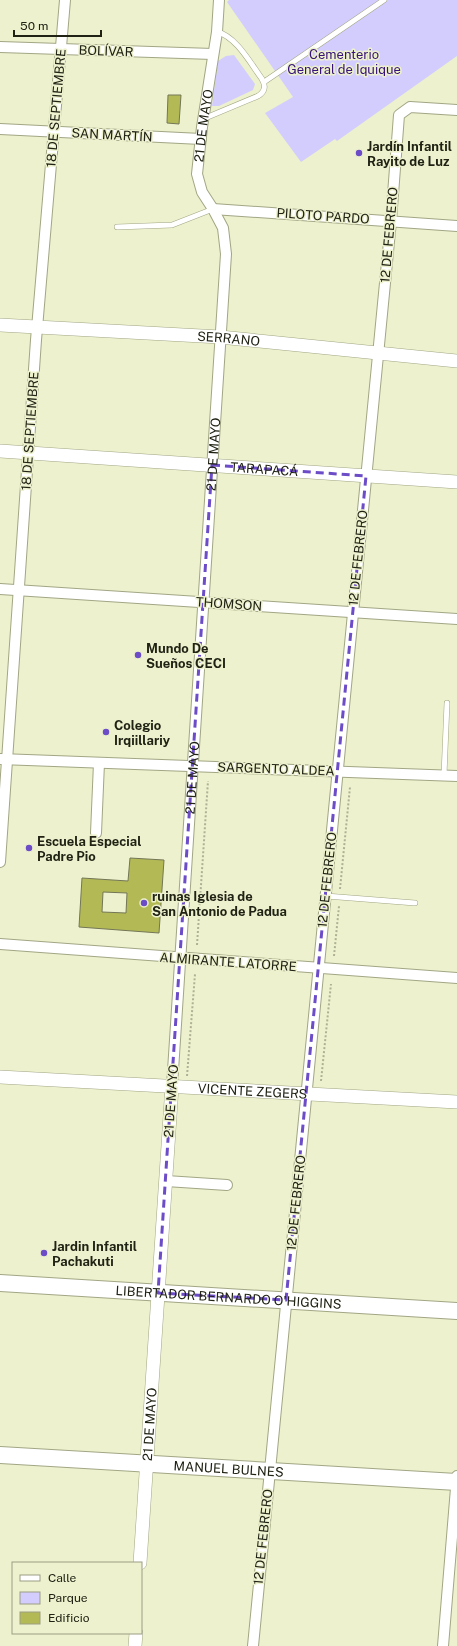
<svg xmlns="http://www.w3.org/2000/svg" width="457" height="1646" font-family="'Public Sans',sans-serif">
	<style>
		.green { fill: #d3cdfe }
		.building { fill: #b3ba55; stroke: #737656; fill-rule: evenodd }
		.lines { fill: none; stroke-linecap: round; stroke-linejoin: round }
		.service-casing { stroke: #a2a684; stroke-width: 6 }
		.minor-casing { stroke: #a2a684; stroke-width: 12 }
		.tertiary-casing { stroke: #a2a684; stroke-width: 14 }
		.primary-casing { stroke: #a2a684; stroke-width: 18 }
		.path { stroke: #aeb194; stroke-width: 2; stroke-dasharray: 2 2; stroke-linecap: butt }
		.service { stroke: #fff; stroke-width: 5 }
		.minor { stroke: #fff; stroke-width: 10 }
		.tertiary { stroke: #fff; stroke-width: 13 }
		.primary { stroke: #fff; stroke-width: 16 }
		.marked { fill: none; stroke: #6c4dc7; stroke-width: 3; stroke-dasharray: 8 5; stroke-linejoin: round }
		.poi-dot { fill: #6c4dc7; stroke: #edf1cd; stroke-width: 1.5 }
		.labels { text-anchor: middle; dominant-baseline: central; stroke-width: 3; stroke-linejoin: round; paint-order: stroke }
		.street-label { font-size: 13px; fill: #202214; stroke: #edf1cd }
		.park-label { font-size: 13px; fill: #371379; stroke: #edf1cd }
		.poi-label { font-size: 13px; font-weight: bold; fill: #202214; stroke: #edf1cd; text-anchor: start }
	</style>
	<rect width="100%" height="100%" fill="#edf1cd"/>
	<g class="green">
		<polygon points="229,0 457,0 457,56 337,141 335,139 301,162 265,113 293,97 227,2"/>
		<polygon points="234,55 255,84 253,90 219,106 212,106 218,61 226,56"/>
	</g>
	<g class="building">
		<polygon points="168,95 181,95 179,124 167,123"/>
		<path d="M 130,858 L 164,860 L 159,933 L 79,927 L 82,878 L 128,881 ZM 103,892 L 127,893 L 126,913 L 102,912 Z"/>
	</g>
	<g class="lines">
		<g class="service-casing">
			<g id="service">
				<polyline points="264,82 384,0"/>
				<path d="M 203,119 L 258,96 C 265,92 266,86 262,79 C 251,64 236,36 217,32"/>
				<polyline points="117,227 172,225 213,209"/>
				<polyline points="444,775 447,703"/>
				<polyline points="326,896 415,903"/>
			</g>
		</g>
		<g class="minor-casing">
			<g id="minor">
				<polyline points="0,47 213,54"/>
				<polyline points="0,129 201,139"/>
				<polyline points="213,209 457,226"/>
				<polyline points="0,589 457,619"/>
				<polyline points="0,759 457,776"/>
				<polyline points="96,833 99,763"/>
				<polyline points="0,862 36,340 65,0"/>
				<polyline points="0,944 457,978"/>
				<path id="s1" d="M 172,1086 L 226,254 L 223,228 L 213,209 L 202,192 L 197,174 L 202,127 L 217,32 L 219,0"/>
				<polyline points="166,1181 227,1185"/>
				<polyline points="253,1646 391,221 399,115 410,107 457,110"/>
				<polyline points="443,1646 457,1476"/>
			</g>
		</g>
		<g class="tertiary-casing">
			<g id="tertiary">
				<path id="s2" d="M 0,325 L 220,337 L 457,361"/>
				<path id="s3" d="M 0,451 L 457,482"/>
				<path id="s4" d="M 0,1077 L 457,1102"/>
				<path id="s5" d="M 140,1563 L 172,1086"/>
				<polyline points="135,1646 136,1633"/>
			</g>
		</g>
		<g class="primary-casing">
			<g id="primary">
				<path id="s6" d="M 0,1283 L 457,1311"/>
				<path id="s7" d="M 0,1455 L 457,1482"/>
			</g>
		</g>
		<g class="path">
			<polyline points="340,889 350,787"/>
			<polyline points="197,945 208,781"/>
			<polyline points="334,956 339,906"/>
			<polyline points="187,1076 195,974"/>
			<polyline points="321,1081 331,984"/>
		</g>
		<use href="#service" class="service"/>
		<use href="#minor" class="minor"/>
		<use href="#tertiary" class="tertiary"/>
		<use href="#primary" class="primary"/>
	</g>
	<path class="marked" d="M 212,465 L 366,476 L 286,1300 L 158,1293 Z"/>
	<g class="poi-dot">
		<circle cx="359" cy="153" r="4"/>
		<circle cx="138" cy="655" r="4"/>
		<circle cx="106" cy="732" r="4"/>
		<circle cx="29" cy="848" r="4"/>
		<circle cx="144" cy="903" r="4"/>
		<circle cx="44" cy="1253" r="4"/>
	</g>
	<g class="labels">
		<g class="street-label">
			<text transform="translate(106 51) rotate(2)">BOLÍVAR</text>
			<text transform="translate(56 108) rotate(-85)">18 DE SEPTIEMBRE</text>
			<text stroke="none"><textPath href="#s1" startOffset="969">21 DE MAYO</textPath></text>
			<text transform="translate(112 135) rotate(3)">SAN MARTÍN</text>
			<text transform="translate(323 216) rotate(4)">PILOTO PARDO</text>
			<text transform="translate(389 235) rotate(-85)">12 DE FEBRERO</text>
			<text stroke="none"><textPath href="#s2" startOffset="229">SERRANO</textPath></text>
			<text transform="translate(30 431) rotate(-86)">18 DE SEPTIEMBRE</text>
			<text stroke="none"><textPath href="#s1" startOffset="633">21 DE MAYO</textPath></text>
			<text stroke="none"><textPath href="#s3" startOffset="265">TARAPACÁ</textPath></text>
			<text transform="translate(358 558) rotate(-84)">12 DE FEBRERO</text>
			<text transform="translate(229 604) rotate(4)">THOMSON</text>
			<text transform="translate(276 769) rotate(2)">SARGENTO ALDEA</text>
			<text stroke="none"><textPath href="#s1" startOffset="309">21 DE MAYO</textPath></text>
			<text transform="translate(327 880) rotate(-84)">12 DE FEBRERO</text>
			<text transform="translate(228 962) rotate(4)">ALMIRANTE LATORRE</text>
			<text stroke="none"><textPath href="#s4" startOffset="253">VICENTE ZEGERS</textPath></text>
			<text transform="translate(171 1101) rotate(-86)">21 DE MAYO</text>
			<text transform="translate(296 1203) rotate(-84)">12 DE FEBRERO</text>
			<text stroke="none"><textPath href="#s6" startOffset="229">LIBERTADOR BERNARDO O'HIGGINS</textPath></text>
			<text stroke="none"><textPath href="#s5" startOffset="139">21 DE MAYO</textPath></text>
			<text stroke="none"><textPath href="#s7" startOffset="229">MANUEL BULNES</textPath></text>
			<text transform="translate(263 1537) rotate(-84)">12 DE FEBRERO</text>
		</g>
		<g class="park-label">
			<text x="344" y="54">Cementerio<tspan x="344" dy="15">General de Iquique</tspan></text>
		</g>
		<g class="poi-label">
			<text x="367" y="146">Jardín Infantil<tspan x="367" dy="15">Rayito de Luz</tspan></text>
			<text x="146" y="648">Mundo De<tspan x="146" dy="15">Sueños CECI</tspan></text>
			<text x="114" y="725">Colegio<tspan x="114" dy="15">Irqiillariy</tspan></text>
			<text x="37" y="841">Escuela Especial<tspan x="37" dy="15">Padre Pio</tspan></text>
			<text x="152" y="896">ruinas Iglesia de<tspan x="152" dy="15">San Antonio de Padua</tspan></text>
			<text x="52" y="1246">Jardin Infantil<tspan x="52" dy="15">Pachakuti</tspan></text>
		</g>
	</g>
	<rect x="12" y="1562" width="130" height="72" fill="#edf1cd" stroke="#9b9e83"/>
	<rect x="20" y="1575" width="20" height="6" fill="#ffffff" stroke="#9b9e83"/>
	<text x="48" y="1582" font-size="12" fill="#202214">Calle</text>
	<rect x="20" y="1592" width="20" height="12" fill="#d3cdfe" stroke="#9b9e83"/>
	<text x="48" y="1602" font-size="12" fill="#202214">Parque</text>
	<rect x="20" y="1612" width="20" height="12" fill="#b3ba55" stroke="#9b9e83"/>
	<text x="48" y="1622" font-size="12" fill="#202214">Edificio</text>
	<path d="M14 30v6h87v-6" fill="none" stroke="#202214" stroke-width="2"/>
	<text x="20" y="30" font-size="12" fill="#202214" stroke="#edf1cd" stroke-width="3" paint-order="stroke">50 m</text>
</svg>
